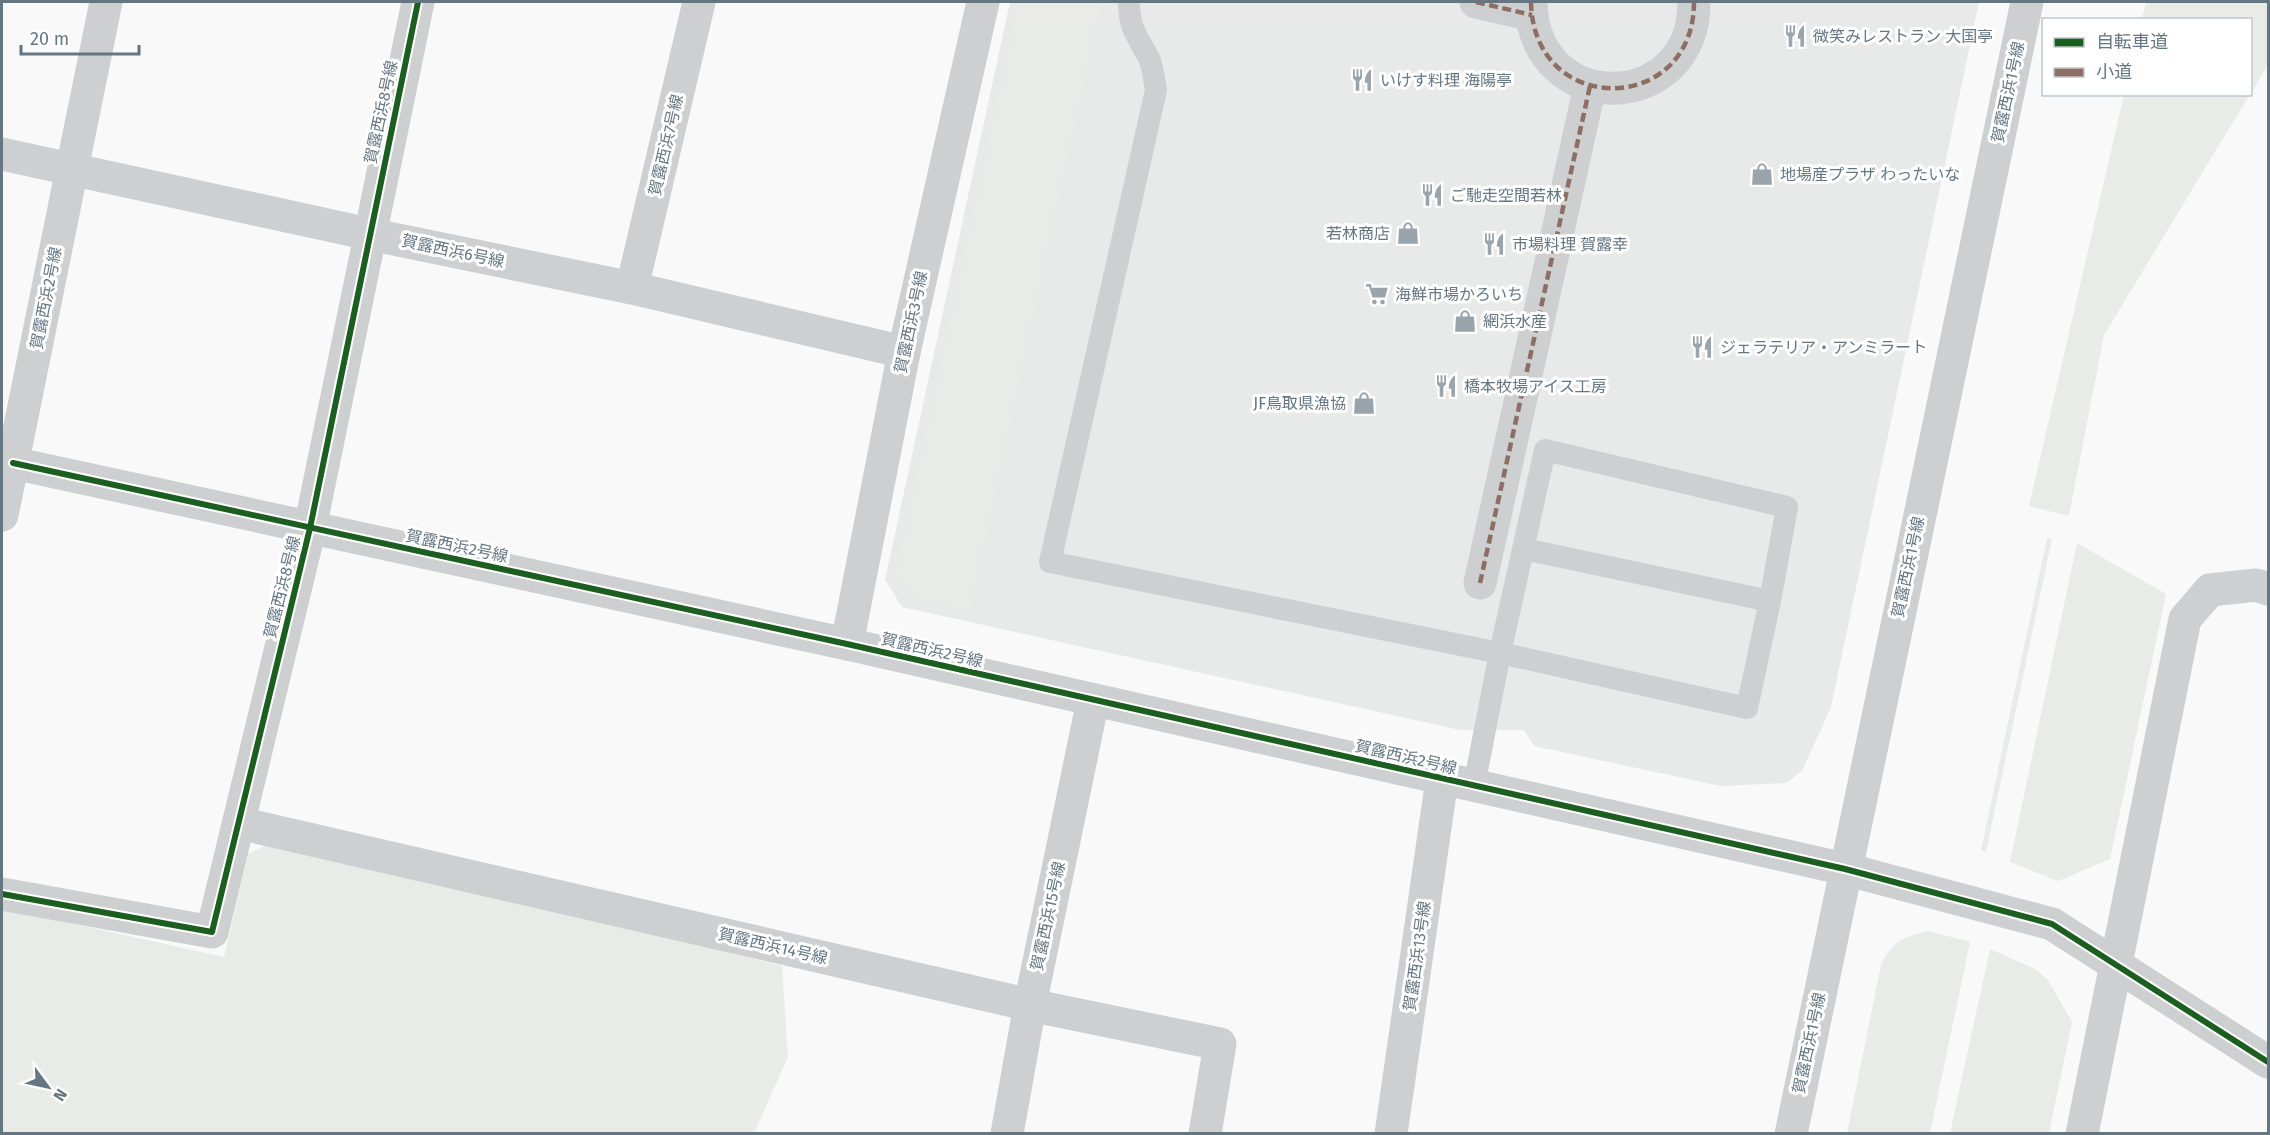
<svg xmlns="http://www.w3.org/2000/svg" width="2270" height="1135" font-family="'Fira Sans','Noto Sans JP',sans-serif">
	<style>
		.built { fill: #e8e9e9 }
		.green { fill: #e8ebe6 }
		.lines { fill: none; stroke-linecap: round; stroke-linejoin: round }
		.service { stroke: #cecfd0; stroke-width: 22 }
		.pedestrian { stroke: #cecfd0; stroke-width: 33 }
		.minor { stroke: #cecfd0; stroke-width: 33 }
		.tertiary { stroke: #cecfd0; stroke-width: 33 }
		.quiet { stroke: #8d6e63; stroke-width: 4.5; stroke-dasharray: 9 4.5; stroke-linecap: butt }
		.cycleway-casing { stroke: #fff; stroke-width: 10 }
		.cycleway { stroke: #1b5e20; stroke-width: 6 }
		.labels { text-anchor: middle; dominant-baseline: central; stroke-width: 6; stroke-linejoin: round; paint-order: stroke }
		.poi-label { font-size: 16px; fill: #657683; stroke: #fff; text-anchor: start }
		.street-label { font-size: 16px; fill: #657683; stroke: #fff }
	</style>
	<rect width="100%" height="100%" fill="#f9f9f9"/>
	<polygon class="built" points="1010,2 1979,2 1831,707 1802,771 1786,783 1721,786 1534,746 1524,730 1460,730 902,607 885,580"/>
	<g class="green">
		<polygon points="1019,2 1100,2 969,611 917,599 896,576"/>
		<polygon points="2146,2 2268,2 2268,64 2251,94 2250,20 2142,19"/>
		<polygon points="2250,94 2104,335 2069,516 2029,506 2124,95"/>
		<polygon points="2047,538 2052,539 1986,852 1981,850"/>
		<polygon points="2077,543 2166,594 2110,859 2058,881 2010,862"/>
		<polygon points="277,840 782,966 788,1057 754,1133 2,1134 2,908 224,957 248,854"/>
		<path d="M 1929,931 L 1970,942 L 1930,1133 L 1847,1133 L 1881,965 C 1892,941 1903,937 1929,931 Z"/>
		<polygon points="1990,949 2035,969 2048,980 2072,1022 2049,1133 1950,1133"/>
	</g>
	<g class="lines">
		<g class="service">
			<path d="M 1129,2 C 1129,28 1137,36 1149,58 C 1153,67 1154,80 1156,90 L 1050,562 L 1500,653 L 1747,708 L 1770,601 L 1787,507 L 1545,450 L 1500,653 L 1474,786"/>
			<polyline points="1524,549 1770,601"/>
		</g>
		<g class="pedestrian">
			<polyline points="1476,2 1532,15"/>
			<path d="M 1531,2 C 1533,118 1694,116 1694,2"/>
			<polyline points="1480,583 1590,86"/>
		</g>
		<g class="minor">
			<polyline points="2,154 369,234 632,288 904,352"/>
			<polyline points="72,169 106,2"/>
			<polyline points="632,288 699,2"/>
			<polyline points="847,644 904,352 983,2"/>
			<polyline points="239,823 1030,1005 1220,1044 1205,1134"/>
			<polyline points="1845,869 2052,924 2268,1062"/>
			<polyline points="2,894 212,932 310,528 418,2"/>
			<polyline points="1007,1134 1030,1005 1093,700"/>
			<polyline points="1391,1134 1442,779"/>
			<polyline points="2082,1134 2185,619 2210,590 2256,585 2268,589"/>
		</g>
		<g class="tertiary">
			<polyline points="13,463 847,644 1845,869"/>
			<polyline points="2,515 72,169"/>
			<polyline points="1791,1134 2027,2"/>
		</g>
		<g class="quiet">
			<polyline points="1476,2 1532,15"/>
			<path d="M 1531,2 C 1533,118 1694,116 1694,2"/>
			<polyline points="1480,583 1590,86"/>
		</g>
		<g class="cycleway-casing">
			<g id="cycleway">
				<polyline points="13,463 847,644 1845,869 2052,924 2268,1062"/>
				<polyline points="2,894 212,932 310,528 418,2"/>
			</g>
		</g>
		<use href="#cycleway" class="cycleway"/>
	</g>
	<defs>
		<g id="restaurant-bare" transform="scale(1.8)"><path d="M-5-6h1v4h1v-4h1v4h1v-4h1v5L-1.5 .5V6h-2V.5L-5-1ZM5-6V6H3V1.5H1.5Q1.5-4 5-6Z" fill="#99a4ac" stroke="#fff" stroke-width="2.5" paint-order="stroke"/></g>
		<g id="shop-bare" transform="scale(1.8)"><path d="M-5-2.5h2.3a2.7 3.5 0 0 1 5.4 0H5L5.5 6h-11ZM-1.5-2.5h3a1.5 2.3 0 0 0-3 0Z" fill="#99a4ac" stroke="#fff" stroke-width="2.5" paint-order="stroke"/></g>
		<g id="supermarket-bare" transform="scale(1.8)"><path d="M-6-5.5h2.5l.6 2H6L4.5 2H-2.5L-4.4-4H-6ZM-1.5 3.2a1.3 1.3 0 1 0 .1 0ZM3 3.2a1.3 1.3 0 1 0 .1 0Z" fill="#99a4ac" stroke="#fff" stroke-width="2.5" paint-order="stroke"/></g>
	</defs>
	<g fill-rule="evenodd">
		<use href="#restaurant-bare" x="1795" y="36"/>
		<use href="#restaurant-bare" x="1362" y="80"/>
		<use href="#shop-bare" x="1762" y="174"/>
		<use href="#restaurant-bare" x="1432" y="195"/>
		<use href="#shop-bare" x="1408" y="233"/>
		<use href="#restaurant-bare" x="1494" y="244"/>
		<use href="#supermarket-bare" x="1377" y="294"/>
		<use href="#shop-bare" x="1465" y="321"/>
		<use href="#restaurant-bare" x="1702" y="347"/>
		<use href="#restaurant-bare" x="1446" y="386"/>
		<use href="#shop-bare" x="1364" y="403"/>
	</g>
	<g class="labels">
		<g class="poi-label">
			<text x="1813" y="36">微笑みレストラン 大国亭</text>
			<text x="1380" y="80">いけす料理 海陽亭</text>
			<text x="1780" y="174">地場産プラザ わったいな</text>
			<text x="1450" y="195">ご馳走空間若林</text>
			<text x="1390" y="233" text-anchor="end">若林商店</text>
			<text x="1512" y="244">市場料理 賀露幸</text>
			<text x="1395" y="294">海鮮市場かろいち</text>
			<text x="1483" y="321">網浜水産</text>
			<text x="1720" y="347">ジェラテリア・アンミラート</text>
			<text x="1464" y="386">橋本牧場アイス工房</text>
			<text x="1346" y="403" text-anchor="end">JF鳥取県漁協</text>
		</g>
		<g class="street-label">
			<text transform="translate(2008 92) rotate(-78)">賀露西浜1号線</text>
			<text transform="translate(381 112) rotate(-78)">賀露西浜8号線</text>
			<text transform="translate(666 145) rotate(-77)">賀露西浜7号線</text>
			<text transform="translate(453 251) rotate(12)">賀露西浜6号線</text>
			<text transform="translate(46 298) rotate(-79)">賀露西浜2号線</text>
			<text transform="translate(911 322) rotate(-78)">賀露西浜3号線</text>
			<text transform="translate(457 546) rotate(12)">賀露西浜2号線</text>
			<text transform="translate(1908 567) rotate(-78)">賀露西浜1号線</text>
			<text transform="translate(282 587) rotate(-76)">賀露西浜8号線</text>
			<text transform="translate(932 650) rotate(13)">賀露西浜2号線</text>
			<text transform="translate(1406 757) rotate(13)">賀露西浜2号線</text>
			<text transform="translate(1048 916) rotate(-78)">賀露西浜15号線</text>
			<text transform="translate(773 946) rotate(13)">賀露西浜14号線</text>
			<text transform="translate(1417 956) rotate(-82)">賀露西浜13号線</text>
			<text transform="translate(1809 1043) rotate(-78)">賀露西浜1号線</text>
		</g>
	</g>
	<rect width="2270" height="1135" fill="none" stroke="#657683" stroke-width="6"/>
	<rect x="2042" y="18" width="210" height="78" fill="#ffffff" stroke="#c1c8cd" stroke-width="1.5"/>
	<rect x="2054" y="38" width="30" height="9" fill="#1b5e20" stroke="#c1c8cd" stroke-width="1.5"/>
	<text x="2096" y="48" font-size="18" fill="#657683">自転車道</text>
	<rect x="2054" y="68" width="30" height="9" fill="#8d6e63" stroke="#c1c8cd" stroke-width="1.5"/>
	<text x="2096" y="78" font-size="18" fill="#657683">小道</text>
	<g transform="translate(48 1087) rotate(123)" stroke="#ffffff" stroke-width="4.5" paint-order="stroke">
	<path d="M0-4.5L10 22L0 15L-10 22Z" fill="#657683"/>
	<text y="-9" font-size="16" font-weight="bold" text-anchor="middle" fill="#657683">N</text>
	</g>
	<path d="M21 45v9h118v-9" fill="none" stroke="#657683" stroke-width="3"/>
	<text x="30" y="45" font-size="18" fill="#657683" stroke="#ffffff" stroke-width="4.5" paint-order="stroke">20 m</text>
</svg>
